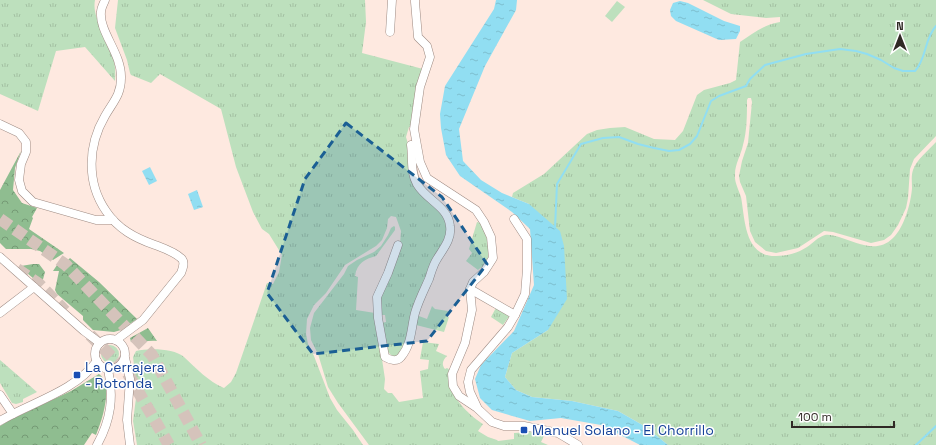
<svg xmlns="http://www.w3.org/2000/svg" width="936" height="445" font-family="'Space Grotesk',sans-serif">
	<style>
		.grass { fill: url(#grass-tufts) }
		.forest { fill: url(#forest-crowns) }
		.garden { fill: #bde0bd }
		.water { fill: url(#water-ripples) }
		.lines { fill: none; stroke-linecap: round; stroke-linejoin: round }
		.stream { stroke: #91def2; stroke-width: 2 }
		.highway-tunnel { stroke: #d5c3bb; stroke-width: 12; stroke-dasharray: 12 6; stroke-linecap: butt }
		.minor-casing { stroke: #9e8b83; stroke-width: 9 }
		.minor { stroke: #fff; stroke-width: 8 }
		.marked { fill: #1b5f94; fill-opacity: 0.2; stroke: #1b5f94; stroke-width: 3; stroke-dasharray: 8 5; stroke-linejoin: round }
		.transit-dot { fill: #1a4fb4; stroke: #fff; stroke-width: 1.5 }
		.labels { text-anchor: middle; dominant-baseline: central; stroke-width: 3; stroke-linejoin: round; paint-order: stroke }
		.transit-label { font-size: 14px; fill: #164399; stroke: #fff; text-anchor: start }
	</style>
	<defs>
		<pattern id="grass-tufts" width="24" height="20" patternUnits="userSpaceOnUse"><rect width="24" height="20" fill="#bde0bd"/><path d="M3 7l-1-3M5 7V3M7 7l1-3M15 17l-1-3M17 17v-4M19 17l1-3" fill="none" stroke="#a3c0a2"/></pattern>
		<pattern id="forest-crowns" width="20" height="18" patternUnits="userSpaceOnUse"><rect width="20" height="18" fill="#8fbd90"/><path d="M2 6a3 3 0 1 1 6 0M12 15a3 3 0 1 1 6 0" fill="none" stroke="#759a75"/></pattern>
		<pattern id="water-ripples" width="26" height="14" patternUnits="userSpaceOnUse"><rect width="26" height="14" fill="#91def2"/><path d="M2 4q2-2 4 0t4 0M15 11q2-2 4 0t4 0" fill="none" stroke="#7dbecf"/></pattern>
	</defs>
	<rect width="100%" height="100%" fill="#fee9e0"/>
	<g class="grass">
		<path d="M 0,0 L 95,0 C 92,15 103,31 109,44 C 114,56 116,68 115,81 L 85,47 L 56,51 L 38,111 L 0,94 Z"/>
		<path d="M 118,0 L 365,0 L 366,22 L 362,53 L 423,69 L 415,90 L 415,108 L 412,127 L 409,127 L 406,137 L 411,154 L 411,177 L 448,220 L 448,231 L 411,335 L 397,357 L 393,357 L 388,352 L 382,323 L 386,322 L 385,315 L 381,315 L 380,298 L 400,245 L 401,231 L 396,217 L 391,216 L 388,219 L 387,228 L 382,240 L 376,246 L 345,265 L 326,293 L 314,305 L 307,319 L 306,334 L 308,344 L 314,356 L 330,398 L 337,410 L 353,430 L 363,445 L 137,445 L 133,421 L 136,398 L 136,383 L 133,357 L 136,351 C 148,348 174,348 184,357 C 197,369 208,381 224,388 L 231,382 L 236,373 L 267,283 L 273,284 L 279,272 L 282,255 L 269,234 L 262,229 L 253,212 L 236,167 L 221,109 L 160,74 L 151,83 L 131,75 L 130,73 L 127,60 L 115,28 Z"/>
		<path d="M 703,0 L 936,0 L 936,136 L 914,159 L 910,169 L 908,198 L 906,208 L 898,225 L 891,235 L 884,240 L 871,243 L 833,232 L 824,231 L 798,248 L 776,253 L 766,251 L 755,242 L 750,231 L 746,196 L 740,182 L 739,176 L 742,161 L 748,143 L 752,102 L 751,98 L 748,98 L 747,100 C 747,115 747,131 743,145 C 741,155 735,164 735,174 C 734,182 739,190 741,197 C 745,218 744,257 776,256 C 787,256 798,253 807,247 C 813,243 818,237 825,235 C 829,234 835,236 839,237 C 858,243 877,254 893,238 C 904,228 911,203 912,188 C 912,182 911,176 913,170 C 916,160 929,150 936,142 L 936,445 L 668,445 L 646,427 L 618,411 L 572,401 L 532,397 L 516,390 L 505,377 L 512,353 L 548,330 L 529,204 L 512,197 L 513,193 L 544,174 L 587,134 L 597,130 L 610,128 L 625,127 L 654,139 L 675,140 L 683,131 L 697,95 L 704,90 L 730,83 L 736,80 L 740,42 C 753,33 765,24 780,22 L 780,17 L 766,18 L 731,14 Z"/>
		<path d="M 477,222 L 481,223 C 486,233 491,249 487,261 C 485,265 481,267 478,270 L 466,261 L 472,253 L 469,249 Z"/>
		<path d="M 394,226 L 395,227 L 395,230 L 376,256 C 365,259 357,263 355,276 L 358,277 L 356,310 L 375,313 L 385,379 L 384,389 L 388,393 L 392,393 L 399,402 L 423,398 L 420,371 L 428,369 L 429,360 L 420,359 L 423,342 L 439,344 L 436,351 L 447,356 C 443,360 441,364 445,369 L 447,368 L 450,370 C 451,377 450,385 453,392 C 457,403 473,418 483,424 L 478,431 L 488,437 L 497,440 L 498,441 L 514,439 L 514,433 L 530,432 L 544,436 L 541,442 L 548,445 L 369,445 L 338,403 L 328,387 L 318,354 L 311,340 L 310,328 L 314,313 L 344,274 L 348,266 L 357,260 L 374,252 L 381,246 L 388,235 L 391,228 Z"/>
		<polygon points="432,306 435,309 448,311 447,317 449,317 444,332 416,325 416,315 427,319"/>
		<polygon points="497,306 510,315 503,325 491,317"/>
		<circle cx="110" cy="354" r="9"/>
		<polygon points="0,360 37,392 23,399 23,402 16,404 12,403 0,383"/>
	</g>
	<g class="forest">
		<polygon points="21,151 15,168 13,190 22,203 37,208 32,217 33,218 29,229 64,253 53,260 40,251 31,249 6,249 0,243 0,190"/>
		<polygon points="70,258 99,282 137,319 121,330 114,332 93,330 83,320 83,316 57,294 55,290 59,271 53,271 57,265 61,263 63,265"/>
		<polygon points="33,264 39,264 45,272 42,283 40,284 21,268 21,266"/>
		<path d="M 148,328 L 157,341 C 148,340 139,343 131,342 L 130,338 Z"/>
		<path d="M 99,374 C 114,384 102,421 96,435 L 92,433 L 84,445 L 0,445 L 0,426 L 10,420 L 71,391 Z"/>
	</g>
	<polygon class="garden" points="617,1 625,7 612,22 605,16"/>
	<g class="water">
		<polygon points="496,0 517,0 516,10 485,66 459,129 463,161 481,180 502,193 529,204 560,231 564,246 567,299 548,330 512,353 505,377 516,390 532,397 572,401 618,411 646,427 668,445 640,445 601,425 561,418 530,421 492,410 480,398 475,379 481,365 514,331 534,285 530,229 512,212 460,176 446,155 441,128 440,114 445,86 494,9"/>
		<polygon points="680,1 688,3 724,21 740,26 740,31 736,39 719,40 676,21 671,16 670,10 673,3"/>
		<polygon points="150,167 157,181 149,185 142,171"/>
		<polygon points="197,190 203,207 194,210 188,194"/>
	</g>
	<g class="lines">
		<g class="stream">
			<path d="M 555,228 L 557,184 L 581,144 L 603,138 L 619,137 L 638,144 L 654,148 L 669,151 L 679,150 L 690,144 L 697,136 L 711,101 L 719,96 L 746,86 L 750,79 L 765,65 L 806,54 L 840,49 L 856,51 L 867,54 L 881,60 L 894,68 L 903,71 L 915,71 C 927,58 924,39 936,26"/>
			<polyline points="916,445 936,426"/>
		</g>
		<g class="highway-tunnel">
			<polyline points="0,219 66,265 152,355 201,445"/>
			<polyline points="17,269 39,284 65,311"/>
			<polyline points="90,335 127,372 169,445"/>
		</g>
		<g class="minor-casing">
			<g id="minor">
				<path d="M 105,0 C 104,3 101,8 101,12 C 99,32 122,54 121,78 C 121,95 113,102 105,116 C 88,145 86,182 106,211 C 118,229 135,238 155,245 C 163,248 175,252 182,259 C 185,263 183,268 181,273 L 143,320 L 116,340"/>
				<polyline points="415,0 415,2 418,37 427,46 430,57 420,87 414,129 420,162 427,178 476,210 484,222 491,237 493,258 484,272 473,282 470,289 472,310 465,343 452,374 453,386 459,396 477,408 492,422 504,426 524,426 558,433 578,445"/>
				<polyline points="390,32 392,0"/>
				<polyline points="0,124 19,133 26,142 26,152 21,164 19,180 22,191 33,202 96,220 113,220"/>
				<path d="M 398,245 L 388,273 L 377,297 L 378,318 L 385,357 C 390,360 397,362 401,357 C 412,344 411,328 415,313 C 418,302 424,290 429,279 C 431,273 433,265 437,259 C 443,249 452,239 450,226 C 448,206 426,200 417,184 C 410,172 413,158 411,145"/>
				<polyline points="0,257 84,331 100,343"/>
				<polyline points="470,289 515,315"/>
				<polyline points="0,313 34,287"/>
				<circle cx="110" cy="354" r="15"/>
				<polyline points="125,358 130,379 127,420 130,445"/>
				<polyline points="0,395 13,414"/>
				<polyline points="477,407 470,392 468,382 471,370 508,327 515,315 525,294 527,269 527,239 514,219"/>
				<path d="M 0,421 C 32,402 74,392 97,361"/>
				<path d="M 97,445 C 111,420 114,397 108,369"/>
			</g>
		</g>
		<use href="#minor" class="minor"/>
	</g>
	<path class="marked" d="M 346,123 L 442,197 L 487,264 L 427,341 L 313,354 L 267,293 L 305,179 Z"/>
	<g class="transit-dot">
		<rect x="73" y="371" width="8" height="8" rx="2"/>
		<rect x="520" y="426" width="8" height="8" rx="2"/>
	</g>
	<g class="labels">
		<g class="transit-label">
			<text x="85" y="367">La Cerrajera<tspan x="85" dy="16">- Rotonda</tspan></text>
			<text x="532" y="430">Manuel Solano - El Chorrillo</text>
		</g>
	</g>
	<g transform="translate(900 36)" stroke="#ffffff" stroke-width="3" paint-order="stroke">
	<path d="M0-3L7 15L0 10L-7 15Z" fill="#302925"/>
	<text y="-6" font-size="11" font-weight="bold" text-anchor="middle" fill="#302925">N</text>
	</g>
	<path d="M792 421v6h102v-6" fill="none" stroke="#302925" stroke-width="2"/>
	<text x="798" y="421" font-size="12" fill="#302925" stroke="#ffffff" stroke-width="3" paint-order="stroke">100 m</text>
</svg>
